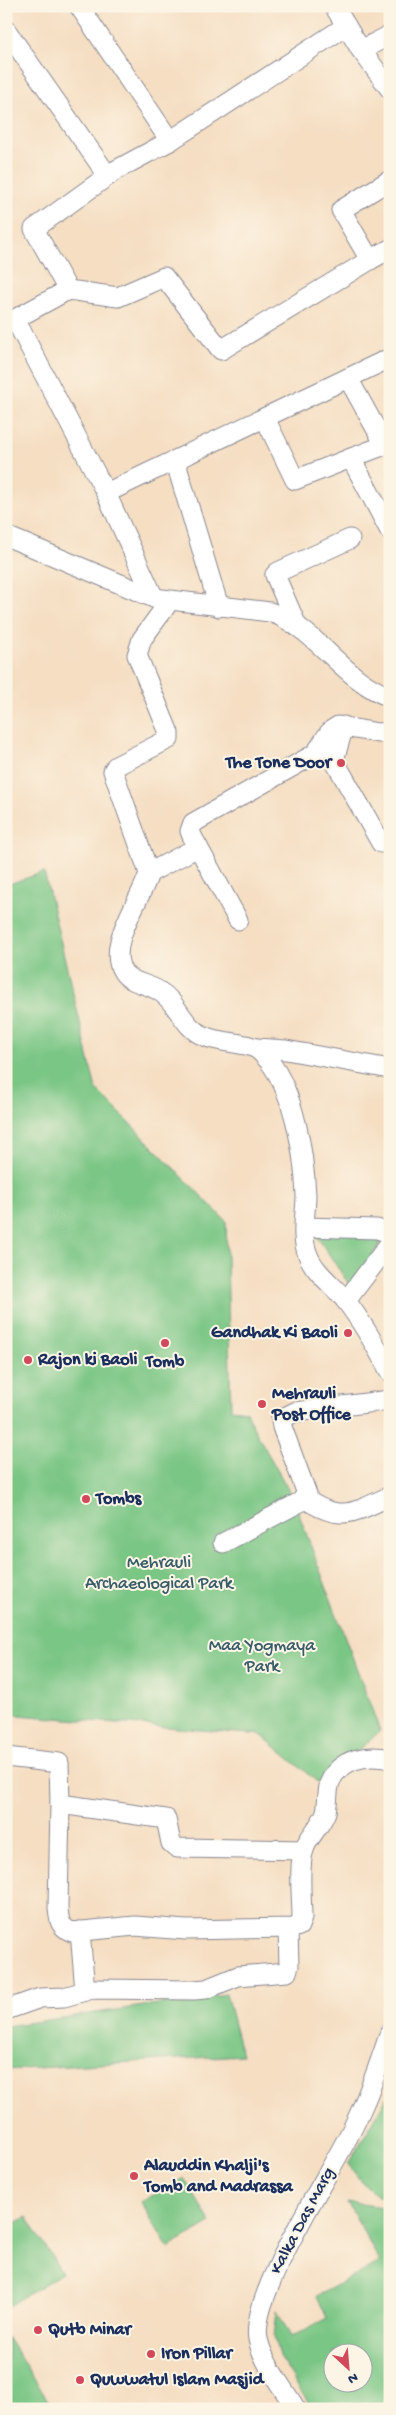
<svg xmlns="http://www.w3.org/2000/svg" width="396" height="2415" font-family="'Gochi Hand',sans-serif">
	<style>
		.green { fill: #7ac685; stroke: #4a7a72; fill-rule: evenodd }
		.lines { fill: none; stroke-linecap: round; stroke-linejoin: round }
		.minor-casing { stroke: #888690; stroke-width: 21 }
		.minor { stroke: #fff; stroke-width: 19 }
		.poi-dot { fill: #d1495b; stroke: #fcf5e5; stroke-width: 2 }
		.labels { text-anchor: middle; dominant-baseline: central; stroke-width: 4; stroke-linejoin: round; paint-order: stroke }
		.poi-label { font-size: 18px; font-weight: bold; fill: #1b2f5e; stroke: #fcf5e5; text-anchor: start }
		.park-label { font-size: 18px; fill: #385c6a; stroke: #fcf5e5 }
		.street-label { font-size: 18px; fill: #1b2f5e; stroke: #fcf5e5 }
	</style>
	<rect width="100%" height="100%" fill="#fcf5e5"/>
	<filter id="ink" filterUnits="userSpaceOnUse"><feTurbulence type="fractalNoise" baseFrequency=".02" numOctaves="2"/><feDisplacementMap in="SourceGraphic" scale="10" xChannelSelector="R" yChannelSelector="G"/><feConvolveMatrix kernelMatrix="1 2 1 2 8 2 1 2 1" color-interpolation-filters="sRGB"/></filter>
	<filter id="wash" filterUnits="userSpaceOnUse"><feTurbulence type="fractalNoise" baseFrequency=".0096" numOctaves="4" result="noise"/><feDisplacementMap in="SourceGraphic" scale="20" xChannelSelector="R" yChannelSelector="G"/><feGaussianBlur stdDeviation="1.12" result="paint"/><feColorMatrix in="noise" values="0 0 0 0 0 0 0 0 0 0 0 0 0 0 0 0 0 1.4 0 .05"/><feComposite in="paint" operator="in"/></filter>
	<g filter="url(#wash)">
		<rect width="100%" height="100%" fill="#f5dec2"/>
		<g class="green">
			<polygon points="44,872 96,1089 226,1221 231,1409 247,1411 252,1425 293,1498 380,1731 321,1785 261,1735 6,1714 6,885"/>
			<polygon points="312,1229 386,1234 352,1289"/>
			<polygon points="226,1994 242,2055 6,2070 6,2026"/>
			<path d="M 390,2093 L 390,2199 C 370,2196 359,2179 348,2164 Z"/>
			<polygon points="184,2178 211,2223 168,2248 141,2202"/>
			<path d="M 347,2202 L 390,2208 L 390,2409 L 312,2409 L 279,2356 L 274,2337 L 277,2310 L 291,2337 L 327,2318 L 317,2296 L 380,2262 ZM 334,2352 L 364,2352 L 364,2382 L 334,2382 Z"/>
			<polygon points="27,2217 62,2273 9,2306 6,2300 6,2228"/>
			<polygon points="7,2337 51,2405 46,2409 6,2409"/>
		</g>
	</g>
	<g filter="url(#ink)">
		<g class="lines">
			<g class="minor-casing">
				<g id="minor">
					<polyline points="79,6 170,141"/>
					<polyline points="334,6 361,50 390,89"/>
					<polyline points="346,26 170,141 116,170 34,229 68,290 118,297 164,277 221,350 370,260 341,210 390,180"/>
					<polyline points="6,30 108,176"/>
					<polyline points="361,50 390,35"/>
					<polyline points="370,260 390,249"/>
					<polyline points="68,290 15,319 106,493 154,598"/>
					<polyline points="348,378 385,445 351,458"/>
					<polyline points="265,418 295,480 351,458 390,531"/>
					<polyline points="175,460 219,607"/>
					<polyline points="106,493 390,358"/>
					<path d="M 6,536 L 154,598 L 270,612 C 317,628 342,680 390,697"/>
					<path d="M 169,602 L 142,639 L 137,655 L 169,733 L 169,739 L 116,766 L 113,771 L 149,873 C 142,899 105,945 123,972 C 130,983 149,984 159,991 C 178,1002 183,1028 204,1036 C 219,1043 243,1042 255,1048 C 260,1050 265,1057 269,1061 C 295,1094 304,1154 306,1195 C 306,1214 300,1236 308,1255 C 315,1273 334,1286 346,1301 C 363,1323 377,1348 390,1372"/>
					<polyline points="297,626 275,575 278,572 350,539"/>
					<polyline points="344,726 334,760 381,843"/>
					<polyline points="149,873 198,847"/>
					<path d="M 238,920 L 192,836 L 190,831 L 193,823 L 313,755 C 324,746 324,733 338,726 L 378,733 L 390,732"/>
					<polyline points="256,1048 286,1050 390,1069"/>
					<polyline points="305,1227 377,1229 390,1233"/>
					<polyline points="346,1301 390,1243"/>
					<path d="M 304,1498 C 340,1523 353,1513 390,1496"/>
					<polyline points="223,1543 300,1502 307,1494 282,1427 281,1419 295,1412 390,1400"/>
					<polyline points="6,1757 59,1763 60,1804 166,1819 171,1843 177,1848 304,1850"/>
					<path d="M 60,1804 L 58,1908 C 59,1921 60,1927 72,1932 L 135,1926 L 186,1930 L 293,1928 L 299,1926 L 302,1918 C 302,1899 298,1867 304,1849 C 309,1836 321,1826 326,1812 C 328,1803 327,1791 330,1782 C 340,1758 368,1754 390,1759"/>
					<polyline points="80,1931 85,1991"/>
					<polyline points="6,2010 40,1998 64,1997 92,1989 194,1990 206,1989 238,1976 287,1972 289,1966 288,1929"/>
					<path d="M 296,2409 C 283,2388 263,2363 258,2339 C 249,2294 335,2168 356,2121 C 370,2092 380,2062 390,2032"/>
				</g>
			</g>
			<use href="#minor" class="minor"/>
		</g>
	</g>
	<g class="poi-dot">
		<circle cx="341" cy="763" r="5"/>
		<circle cx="348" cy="1333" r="5"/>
		<circle cx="165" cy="1343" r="5"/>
		<circle cx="28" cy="1360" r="5"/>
		<circle cx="262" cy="1404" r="5"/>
		<circle cx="86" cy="1499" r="5"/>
		<circle cx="134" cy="2176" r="5"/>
		<circle cx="38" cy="2330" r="5"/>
		<circle cx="151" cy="2354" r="5"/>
		<circle cx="80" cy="2380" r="5"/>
	</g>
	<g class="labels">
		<g class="poi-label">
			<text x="331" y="763" text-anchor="end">The Tone Door</text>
			<text x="338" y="1333" text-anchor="end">Gandhak Ki Baoli</text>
			<text x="38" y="1360">Rajon ki Baoli</text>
			<text x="165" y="1362" text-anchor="middle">Tomb</text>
			<text x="272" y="1394">Mehrauli<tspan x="272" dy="21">Post Office</tspan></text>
			<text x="96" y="1499">Tombs</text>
			<text x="144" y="2166">Alauddin Khalji's<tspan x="144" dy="21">Tomb and Madrassa</tspan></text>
			<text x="48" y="2330">Qutb Minar</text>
			<text x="161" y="2354">Iron Pillar</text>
			<text x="90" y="2380">Quwwatul Islam Masjid</text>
		</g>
		<g class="park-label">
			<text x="159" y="1563">Mehrauli<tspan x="159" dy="21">Archaeological Park</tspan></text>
			<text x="262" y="1646">Maa Yogmaya<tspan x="262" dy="21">Park</tspan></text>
		</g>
		<g class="street-label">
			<text transform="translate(303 2221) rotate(-62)">Kalka Das Marg</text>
		</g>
	</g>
	<rect width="396" height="2415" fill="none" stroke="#fcf5e5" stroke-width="25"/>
	<g transform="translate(348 2368) rotate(154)"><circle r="24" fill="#fcf5e5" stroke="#a2a6af"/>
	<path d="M0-4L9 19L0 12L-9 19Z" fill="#d1495b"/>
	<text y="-8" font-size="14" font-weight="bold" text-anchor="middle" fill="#1b2f5e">N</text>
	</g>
</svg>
